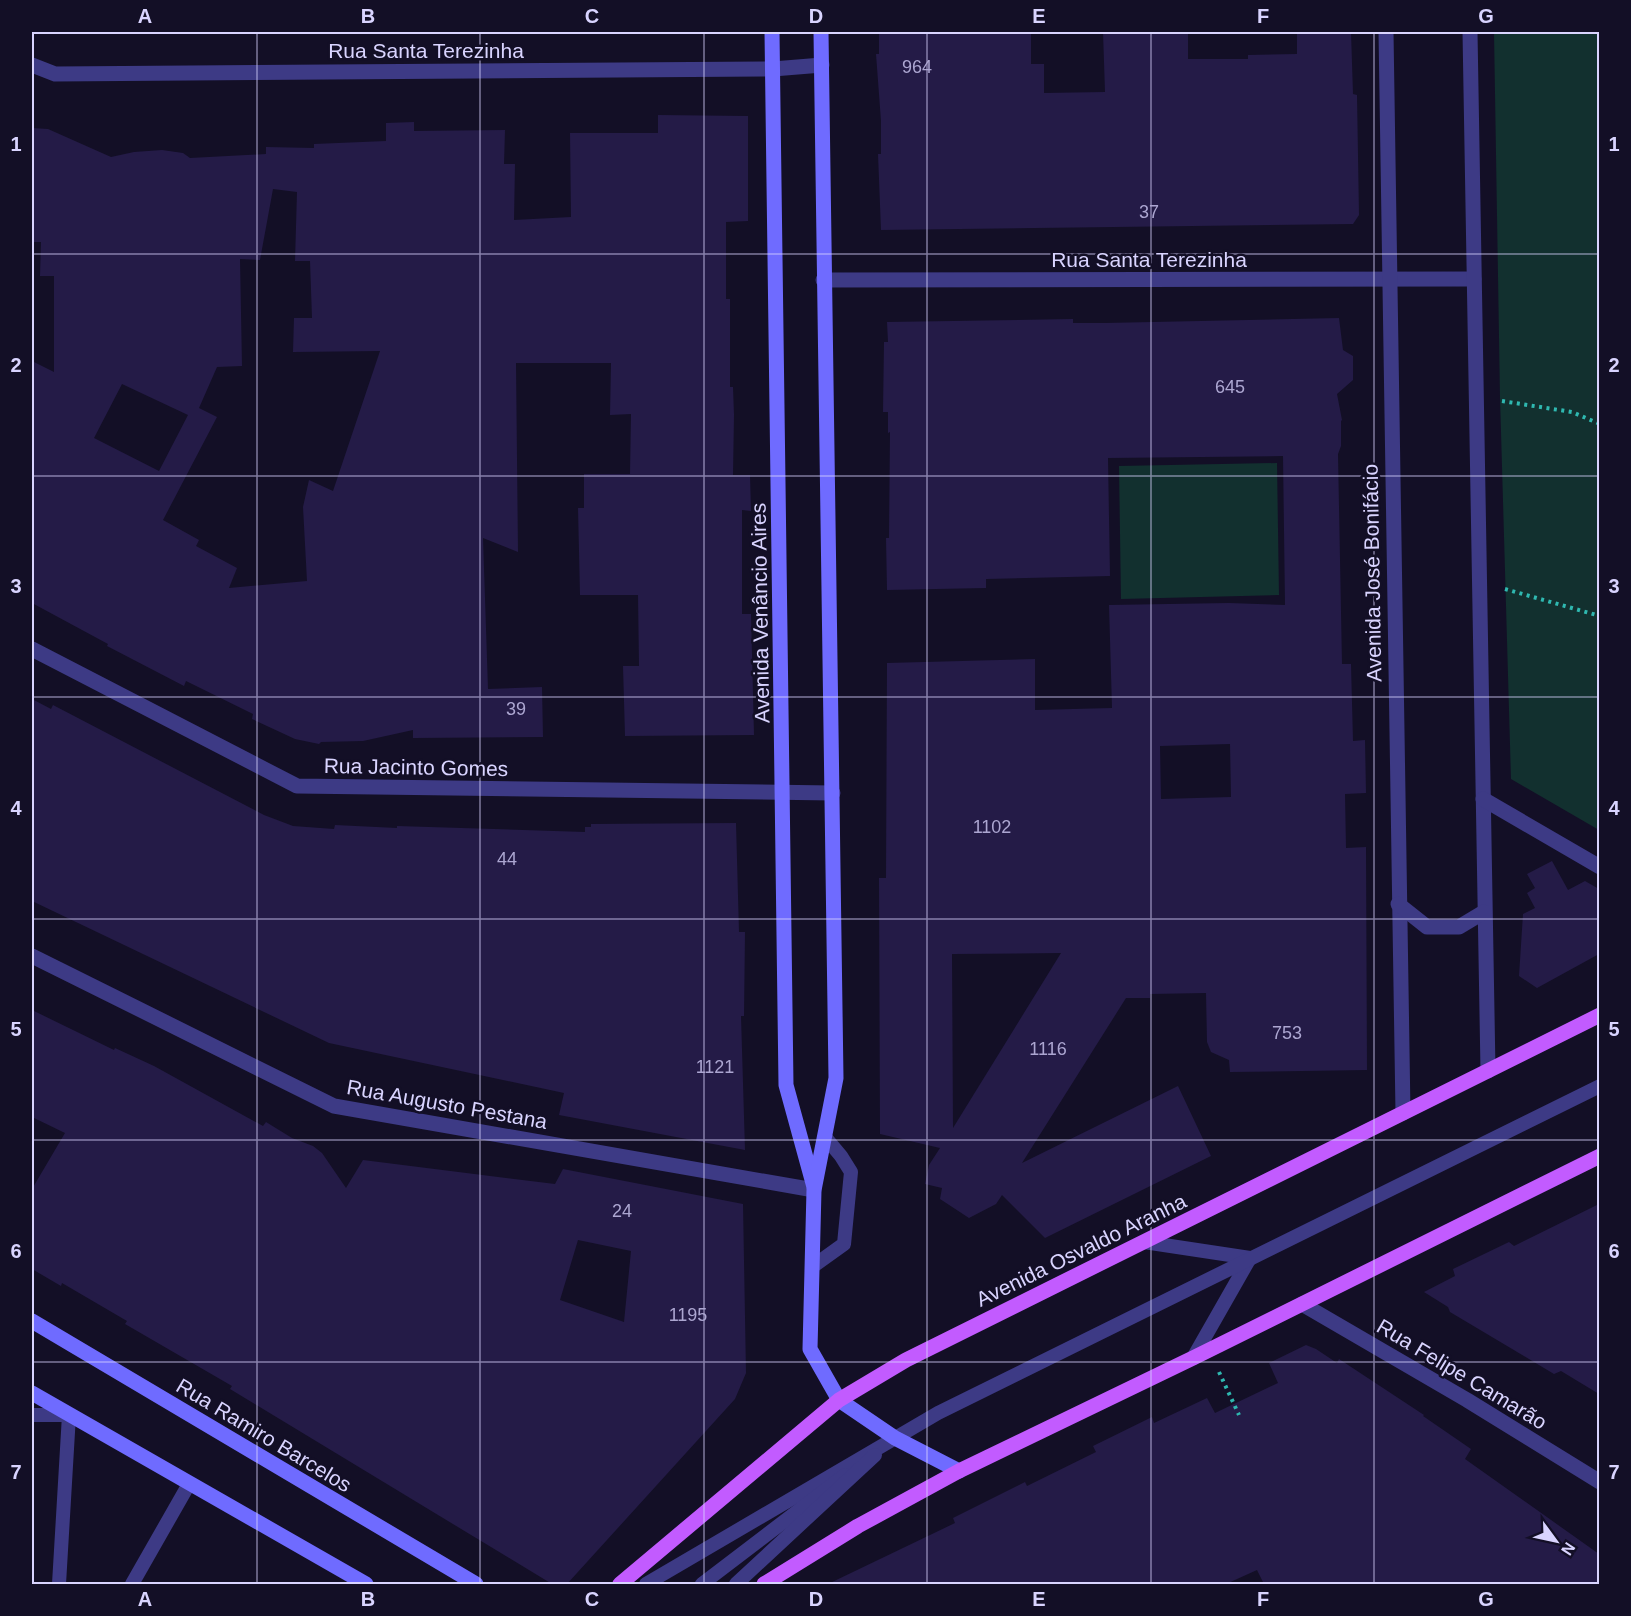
<svg xmlns="http://www.w3.org/2000/svg" width="1631" height="1616" font-family="Arial,sans-serif">
	<style>
		.green { fill: #12302f }
		.building { fill: #241b47; fill-rule: evenodd }
		.lines { fill: none; stroke-linecap: round; stroke-linejoin: round }
		.path { stroke: #2fb8b0; stroke-width: 4; stroke-dasharray: 3 4.5; stroke-linecap: butt }
		.service { stroke: #3d3a85; stroke-width: 14 }
		.minor { stroke: #3d3a85; stroke-width: 15 }
		.tertiary { stroke: #3d3a85; stroke-width: 15 }
		.secondary { stroke: #6f6bff; stroke-width: 15 }
		.primary { stroke: #c25bff; stroke-width: 15 }
		.grid { fill: none; stroke: #d9d4ff; stroke-width: 1.5; stroke-opacity: 0.55 }
		.labels { text-anchor: middle; dominant-baseline: central; stroke-width: 5; stroke-linejoin: round; paint-order: stroke }
		.number-label { font-size: 18px; fill: #aca6d1 }
		.street-label { font-size: 21px; fill: #d9d4ff; stroke: #130f26 }
		.neatline { fill: none; stroke: #d9d4ff; stroke-width: 2 }
		.grid-label { font-size: 20px; text-anchor: middle; font-weight: bold; fill: #d9d4ff }
	</style>
	<rect width="100%" height="100%" fill="#130f26"/>
	<g class="green">
		<polygon points="1494,32 1599,32 1599,830 1511,779 1500,397"/>
		<polygon points="1277,463 1279,595 1121,599 1119,466"/>
	</g>
	<g class="building">
		<polygon points="879,32 1031,32 1031,64 1044,64 1044,93 1105,92 1103,32 1188,32 1188,59 1248,59 1248,55 1297,54 1297,32 1351,32 1353,94 1357,95 1359,215 1353,224 881,230 878,154 881,154 881,121 876,54 879,54"/>
		<path d="M 658,115 L 748,116 L 748,221 L 726,222 L 726,299 L 730,299 L 730,387 L 733,387 L 734,415 L 733,475 L 750,475 L 751,511 L 742,510 L 742,614 L 751,614 L 754,735 L 625,736 L 623,666 L 639,666 L 638,595 L 580,595 L 578,508 L 584,508 L 584,474 L 630,474 L 631,414 L 610,415 L 611,363 L 516,363 L 518,552 L 483,538 L 488,689 L 542,687 L 543,737 L 413,738 L 413,730 L 363,741 L 321,742 L 319,744 L 295,739 L 252,719 L 253,714 L 186,681 L 184,686 L 107,646 L 108,644 L 32,603 L 32,361 L 54,372 L 54,276 L 40,276 L 41,242 L 32,242 L 32,128 L 48,129 L 111,157 L 134,152 L 162,150 L 183,153 L 190,158 L 266,154 L 266,147 L 314,148 L 314,144 L 386,141 L 386,123 L 414,122 L 414,131 L 505,130 L 504,164 L 515,164 L 514,220 L 571,217 L 570,133 L 658,133 ZM 273,189 L 297,192 L 295,261 L 310,261 L 312,318 L 294,318 L 293,352 L 380,351 L 333,491 L 309,480 L 303,507 L 307,581 L 229,588 L 237,568 L 196,546 L 199,540 L 163,520 L 217,417 L 199,408 L 217,367 L 242,366 L 240,259 L 260,260 ZM 122,384 L 188,415 L 159,471 L 94,438 Z"/>
		<path d="M 1339,318 L 1343,350 L 1353,356 L 1353,380 L 1337,394 L 1342,420 L 1341,421 L 1341,446 L 1338,454 L 1342,664 L 1351,664 L 1353,741 L 1365,740 L 1366,793 L 1345,794 L 1346,848 L 1366,847 L 1367,1070 L 1230,1072 L 1229,1060 L 1211,1052 L 1207,1042 L 1206,993 L 1150,994 L 1150,998 L 1126,998 L 1022,1163 L 1178,1086 L 1211,1156 L 1045,1238 L 1002,1195 L 996,1204 L 969,1218 L 940,1199 L 942,1188 L 925,1184 L 929,1165 L 940,1148 L 880,1134 L 879,878 L 886,878 L 887,663 L 1035,659 L 1035,710 L 1112,708 L 1109,605 L 1229,603 L 1285,605 L 1283,456 L 1108,458 L 1110,576 L 986,579 L 986,588 L 887,590 L 886,538 L 889,538 L 890,432 L 888,433 L 888,412 L 883,412 L 884,342 L 888,342 L 887,322 L 1073,319 L 1073,323 L 1105,323 ZM 1230,744 L 1231,797 L 1161,799 L 1160,746 ZM 1061,953 L 953,1128 L 952,954 Z"/>
		<polygon points="32,699 51,709 53,705 264,815 293,826 334,829 335,825 397,828 397,826 585,832 585,827 591,827 591,824 736,823 739,932 745,932 744,1016 741,1016 745,1150 559,1115 564,1093 329,1043 32,901"/>
		<polygon points="1552,861 1568,890 1585,881 1599,889 1599,954 1537,988 1519,976 1523,914 1535,908 1527,893 1535,888 1527,874"/>
		<path d="M 32,1010 L 114,1050 L 115,1048 L 154,1066 L 263,1126 L 266,1122 L 292,1138 L 313,1146 L 322,1153 L 346,1188 L 363,1160 L 555,1184 L 563,1169 L 743,1204 L 746,1373 L 735,1399 L 567,1584 L 552,1584 L 230,1389 L 232,1386 L 125,1324 L 127,1321 L 62,1283 L 61,1286 L 32,1269 L 32,1189 L 65,1133 L 32,1117 ZM 578,1240 L 631,1251 L 624,1322 L 560,1300 Z"/>
		<polygon points="1599,1204 1599,1394 1561,1371 1554,1374 1450,1312 1448,1307 1424,1292 1455,1276 1453,1269 1509,1242 1514,1246"/>
		<polygon points="1306,1345 1316,1349 1337,1363 1339,1359 1424,1415 1423,1416 1471,1449 1465,1459 1599,1554 1599,1584 1264,1584 1257,1570 1226,1584 828,1584 955,1523 953,1518 1025,1482 1027,1486 1096,1452 1093,1446 1152,1417 1154,1423 1207,1398 1215,1413 1278,1383 1269,1363"/>
	</g>
	<g class="lines">
		<g class="path">
			<polyline points="1502,401 1572,412 1600,424"/>
			<polyline points="1505,589 1600,616"/>
			<polyline points="1219,1372 1239,1415"/>
		</g>
		<g class="service">
			<polyline points="1144,1242 1250,1258"/>
			<polyline points="812,1267 844,1244 851,1172 841,1156 825,1137"/>
			<polyline points="1193,1358 1250,1258"/>
			<polyline points="32,1415 69,1415 59,1584"/>
			<polyline points="132,1584 189,1484"/>
			<polyline points="646,1584 938,1413 1600,1086"/>
			<polyline points="702,1584 845,1475"/>
			<polyline points="736,1584 875,1455"/>
		</g>
		<g class="minor">
			<polyline points="32,65 55,74 773,69 822,65"/>
			<polyline points="823,280 1474,279"/>
			<polyline points="32,649 297,786 833,793"/>
			<polyline points="32,956 334,1106 814,1190"/>
		</g>
		<g class="tertiary">
			<polyline points="1386,32 1403,1113"/>
			<polyline points="1470,32 1488,1071"/>
			<polyline points="1483,799 1600,867"/>
			<polyline points="1398,904 1427,927 1459,927 1484,912"/>
			<polyline points="1302,1304 1467,1400 1600,1482"/>
		</g>
		<g class="secondary">
			<polyline points="772,32 786,1085 814,1187"/>
			<polyline points="821,32 836,1078 814,1190 810,1349 839,1400 895,1438 959,1471"/>
			<polyline points="32,1321 476,1584"/>
			<polyline points="32,1393 366,1584"/>
		</g>
		<g class="primary">
			<polyline points="620,1584 839,1400 906,1360 1600,1015"/>
			<polyline points="764,1584 858,1526 959,1471 1193,1358 1600,1156"/>
		</g>
	</g>
	<path class="grid" d="M 257,32 L 257,1584M 480,32 L 480,1584M 704,32 L 704,1584M 927,32 L 927,1584M 1151,32 L 1151,1584M 1374,32 L 1374,1584M 32,254 L 1600,254M 32,476 L 1600,476M 32,697 L 1600,697M 32,919 L 1600,919M 32,1140 L 1600,1140M 32,1362 L 1600,1362"/>
	<g class="labels">
		<g class="number-label">
			<text x="917" y="67">964</text>
			<text x="1149" y="212">37</text>
			<text x="1230" y="387">645</text>
			<text x="516" y="709">39</text>
			<text x="992" y="827">1102</text>
			<text x="507" y="859">44</text>
			<text x="1287" y="1033">753</text>
			<text x="1048" y="1049">1116</text>
			<text x="715" y="1067">1121</text>
			<text x="622" y="1211">24</text>
			<text x="688" y="1315">1195</text>
		</g>
		<g class="street-label">
			<text x="426" y="50">Rua Santa Terezinha</text>
			<text x="1149" y="259">Rua Santa Terezinha</text>
			<text transform="translate(1372 573) rotate(-91)">Avenida José Bonifácio</text>
			<text transform="translate(760 613) rotate(-91)">Avenida Venâncio Aires</text>
			<text transform="translate(416 767) rotate(1)">Rua Jacinto Gomes</text>
			<text transform="translate(447 1104) rotate(10)">Rua Augusto Pestana</text>
			<text transform="translate(1081 1250) rotate(-26)">Avenida Osvaldo Aranha</text>
			<text transform="translate(1462 1374) rotate(31)">Rua Felipe Camarão</text>
			<text transform="translate(264 1435) rotate(31)">Rua Ramiro Barcelos</text>
		</g>
	</g>
	<rect width="1631" height="1616" fill="none" stroke="#130f26" stroke-width="66"/>
	<g transform="translate(1556 1541) rotate(123)" stroke="#130f26" stroke-width="4.5" paint-order="stroke">
	<path d="M0-4.5L10 22L0 15L-10 22Z" fill="#d9d4ff"/>
	<text y="-9" font-size="16" font-weight="bold" text-anchor="middle" fill="#d9d4ff">N</text>
	</g>
	<rect x="33" y="33" width="1565" height="1550" class="neatline"/>
	<g class="grid-label">
		<text x="145" y="23">A</text>
		<text x="368" y="23">B</text>
		<text x="592" y="23">C</text>
		<text x="816" y="23">D</text>
		<text x="1039" y="23">E</text>
		<text x="1263" y="23">F</text>
		<text x="1486" y="23">G</text>
		<text x="16" y="151">1</text>
		<text x="1614" y="151">1</text>
		<text x="16" y="372">2</text>
		<text x="1614" y="372">2</text>
		<text x="16" y="593">3</text>
		<text x="1614" y="593">3</text>
		<text x="16" y="815">4</text>
		<text x="1614" y="815">4</text>
		<text x="16" y="1036">5</text>
		<text x="1614" y="1036">5</text>
		<text x="16" y="1258">6</text>
		<text x="1614" y="1258">6</text>
		<text x="16" y="1479">7</text>
		<text x="1614" y="1479">7</text>
		<text x="145" y="1606">A</text>
		<text x="368" y="1606">B</text>
		<text x="592" y="1606">C</text>
		<text x="816" y="1606">D</text>
		<text x="1039" y="1606">E</text>
		<text x="1263" y="1606">F</text>
		<text x="1486" y="1606">G</text>
	</g>
</svg>
